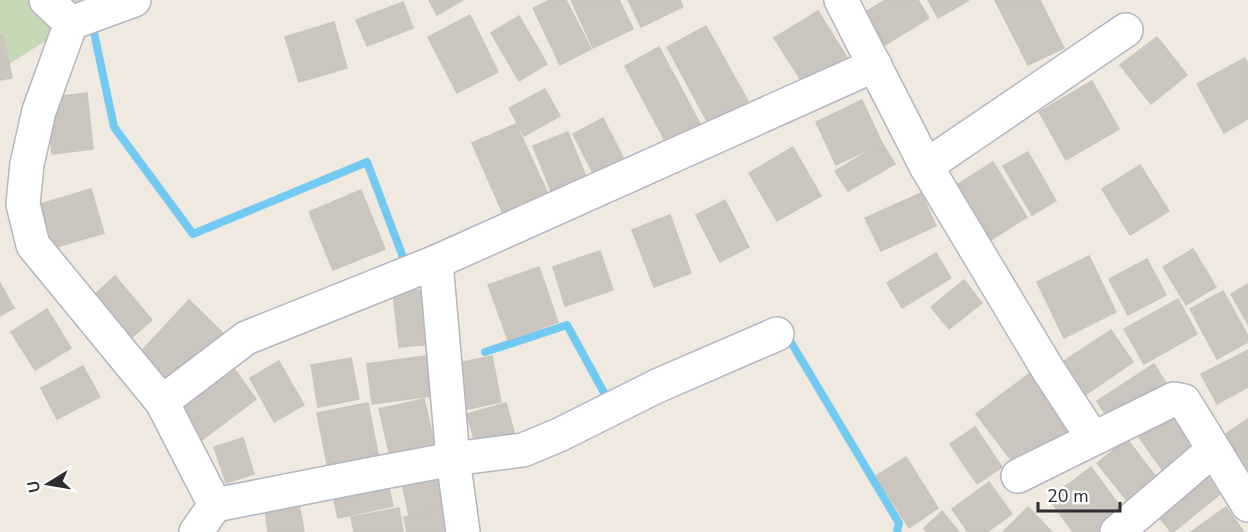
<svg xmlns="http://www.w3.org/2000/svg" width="1248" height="532" font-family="'Nunito Sans',sans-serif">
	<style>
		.cemetery { fill: #c6d9b7 }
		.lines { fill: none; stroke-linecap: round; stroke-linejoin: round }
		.stream { stroke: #72c9f1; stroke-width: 8 }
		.building { fill: #cac6bf; stroke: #cac5b9; stroke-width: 1.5 }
		.minor-casing { stroke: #b3b5c1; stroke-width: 36 }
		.minor { stroke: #fff; stroke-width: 33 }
	</style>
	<rect width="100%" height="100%" fill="#efe9e0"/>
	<polygon class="cemetery" points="0,0 109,0 0,70"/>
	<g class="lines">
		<g class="stream">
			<polyline points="92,23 114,127 193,234 367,162 406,265 408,264"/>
			<polyline points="786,334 899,523 897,532"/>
			<polyline points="485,352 567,325 607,398 610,397"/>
		</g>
	</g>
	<g class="building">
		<polygon points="429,0 463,0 437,15"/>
		<polygon points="550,0 566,0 591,49 560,65 533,8"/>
		<polygon points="571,0 619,0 633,29 593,48"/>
		<polygon points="628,0 680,0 683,7 641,27"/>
		<polygon points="886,0 918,0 929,18 885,45 865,12"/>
		<polygon points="928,0 968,0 968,1 938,18"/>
		<polygon points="995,0 1040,0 1064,48 1028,65"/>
		<polygon points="403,2 413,28 367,46 356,20"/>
		<polygon points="818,11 849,61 806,88 774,38"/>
		<polygon points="470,15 498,72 457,93 428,37"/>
		<polygon points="519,16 547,64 519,81 491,33"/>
		<polygon points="334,22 347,68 299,82 285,37"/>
		<polygon points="706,26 748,101 708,123 667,47"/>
		<polygon points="0,35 3,35 12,78 0,80"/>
		<polygon points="1157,37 1187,75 1151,104 1120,65"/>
		<polygon points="659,47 704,131 670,150 625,66"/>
		<polygon points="1245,58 1248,64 1248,119 1224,133 1197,84"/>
		<polygon points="1092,81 1119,129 1066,160 1039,112"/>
		<polygon points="545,89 560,116 524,136 509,108"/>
		<polygon points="87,93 93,149 52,154 46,98"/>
		<polygon points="862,100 882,143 836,165 816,122"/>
		<polygon points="603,118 626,163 596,179 573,134"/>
		<polygon points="516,124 549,196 504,216 472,143"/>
		<polygon points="568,132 588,182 553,196 533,146"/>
		<polygon points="882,143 895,164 848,191 835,171"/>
		<polygon points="793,147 821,196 777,221 749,173"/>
		<polygon points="1028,152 1056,201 1032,215 1003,166"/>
		<polygon points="993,162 1027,217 989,241 955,186"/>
		<polygon points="1140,165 1169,211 1130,235 1102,189"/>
		<polygon points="91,189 104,233 50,249 37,205"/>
		<polygon points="361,190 385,249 333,270 309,212"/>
		<polygon points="921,193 936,226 881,251 865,218"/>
		<polygon points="725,200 749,247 720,262 696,215"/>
		<polygon points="670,215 691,273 654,287 632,230"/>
		<polygon points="1193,249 1216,287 1186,305 1163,267"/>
		<polygon points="600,251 613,290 565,306 553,267"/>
		<polygon points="936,253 951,278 902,308 887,283"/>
		<polygon points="1089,256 1116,312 1064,338 1037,282"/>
		<polygon points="1147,259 1166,295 1128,315 1109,279"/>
		<polygon points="539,267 558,322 508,340 488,285"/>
		<polygon points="115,276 152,320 123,345 86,302"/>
		<polygon points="964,280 982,303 949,329 931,307"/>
		<polygon points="0,283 14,308 0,316"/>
		<polygon points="1248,284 1248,324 1231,294"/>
		<polygon points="429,289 435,344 399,347 393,293"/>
		<polygon points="1223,291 1248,336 1248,342 1217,359 1190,309"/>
		<polygon points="1178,299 1197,334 1144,364 1124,329"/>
		<polygon points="189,300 226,336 173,392 136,357"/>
		<polygon points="47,309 71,348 35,370 11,332"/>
		<polygon points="1111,330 1133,362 1081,398 1058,365"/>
		<polygon points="1248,350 1248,387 1217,404 1201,374"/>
		<polygon points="432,355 438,395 372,404 367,364"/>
		<polygon points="492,356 501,402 463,410 453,364"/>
		<polygon points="351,358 359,399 318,407 311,365"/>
		<polygon points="279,361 304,405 274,422 250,378"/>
		<polygon points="1154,364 1167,385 1110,422 1097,401"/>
		<polygon points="83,366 100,397 57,419 41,388"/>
		<polygon points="232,366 256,399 202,440 177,407"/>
		<polygon points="1030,373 1071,429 1018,469 976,414"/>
		<polygon points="424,399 436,450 391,460 379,409"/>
		<polygon points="368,403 380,464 329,474 317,413"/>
		<polygon points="506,403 517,443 478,453 467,414"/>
		<polygon points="1170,409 1200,451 1166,475 1136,433"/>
		<polygon points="1248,419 1248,478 1220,438"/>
		<polygon points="975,427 1002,467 977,484 950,444"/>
		<polygon points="243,438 254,474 226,483 214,447"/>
		<polygon points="1127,439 1162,485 1133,508 1097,463"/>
		<polygon points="906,457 938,508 909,528 876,476"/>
		<polygon points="440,465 449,506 409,515 400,474"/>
		<polygon points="1091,467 1127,516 1105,532 1073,532 1049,499"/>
		<polygon points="1208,471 1224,491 1173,532 1171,532 1155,512"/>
		<polygon points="386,473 393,506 338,518 331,486"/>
		<polygon points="989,482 1012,514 987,532 968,532 952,509"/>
		<polygon points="299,504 304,532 268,532 265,509"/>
		<polygon points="1028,507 1052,532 1003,532"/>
		<polygon points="1226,507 1244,532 1191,532"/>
		<polygon points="399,508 403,532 354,532 351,517"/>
		<polygon points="446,508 451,532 407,532 404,517"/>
		<polygon points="942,511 959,532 927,532 924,528"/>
	</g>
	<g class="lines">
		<g class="minor-casing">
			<g id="minor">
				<polyline points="46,0 71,23"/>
				<polyline points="841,0 926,166 1047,368 1092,437"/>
				<polyline points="71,23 39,111 27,164 23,204 33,245 162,402 215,505 196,532"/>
				<polyline points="71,23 134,0"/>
				<polyline points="926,166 1126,30"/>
				<polyline points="162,402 246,338 436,262"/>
				<polyline points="1018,476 1174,399 1184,401 1248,505"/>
				<polyline points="215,505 378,473 453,459 523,450 559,435 657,386 777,334"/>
				<polyline points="463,532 453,459 436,262 875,65"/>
				<polyline points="1117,532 1213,450"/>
			</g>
		</g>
		<use href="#minor" class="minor"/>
	</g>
	<g transform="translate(48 484) rotate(259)" stroke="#ffffff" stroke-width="4.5" paint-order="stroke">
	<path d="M0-4.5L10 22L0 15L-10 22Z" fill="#2d2d2d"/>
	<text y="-9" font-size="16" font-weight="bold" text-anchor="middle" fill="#2d2d2d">U</text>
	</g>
	<path d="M1038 502v9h82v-9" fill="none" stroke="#2d2d2d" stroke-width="3"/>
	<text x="1047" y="502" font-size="18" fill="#2d2d2d" stroke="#ffffff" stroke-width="4.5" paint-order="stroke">20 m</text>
</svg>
